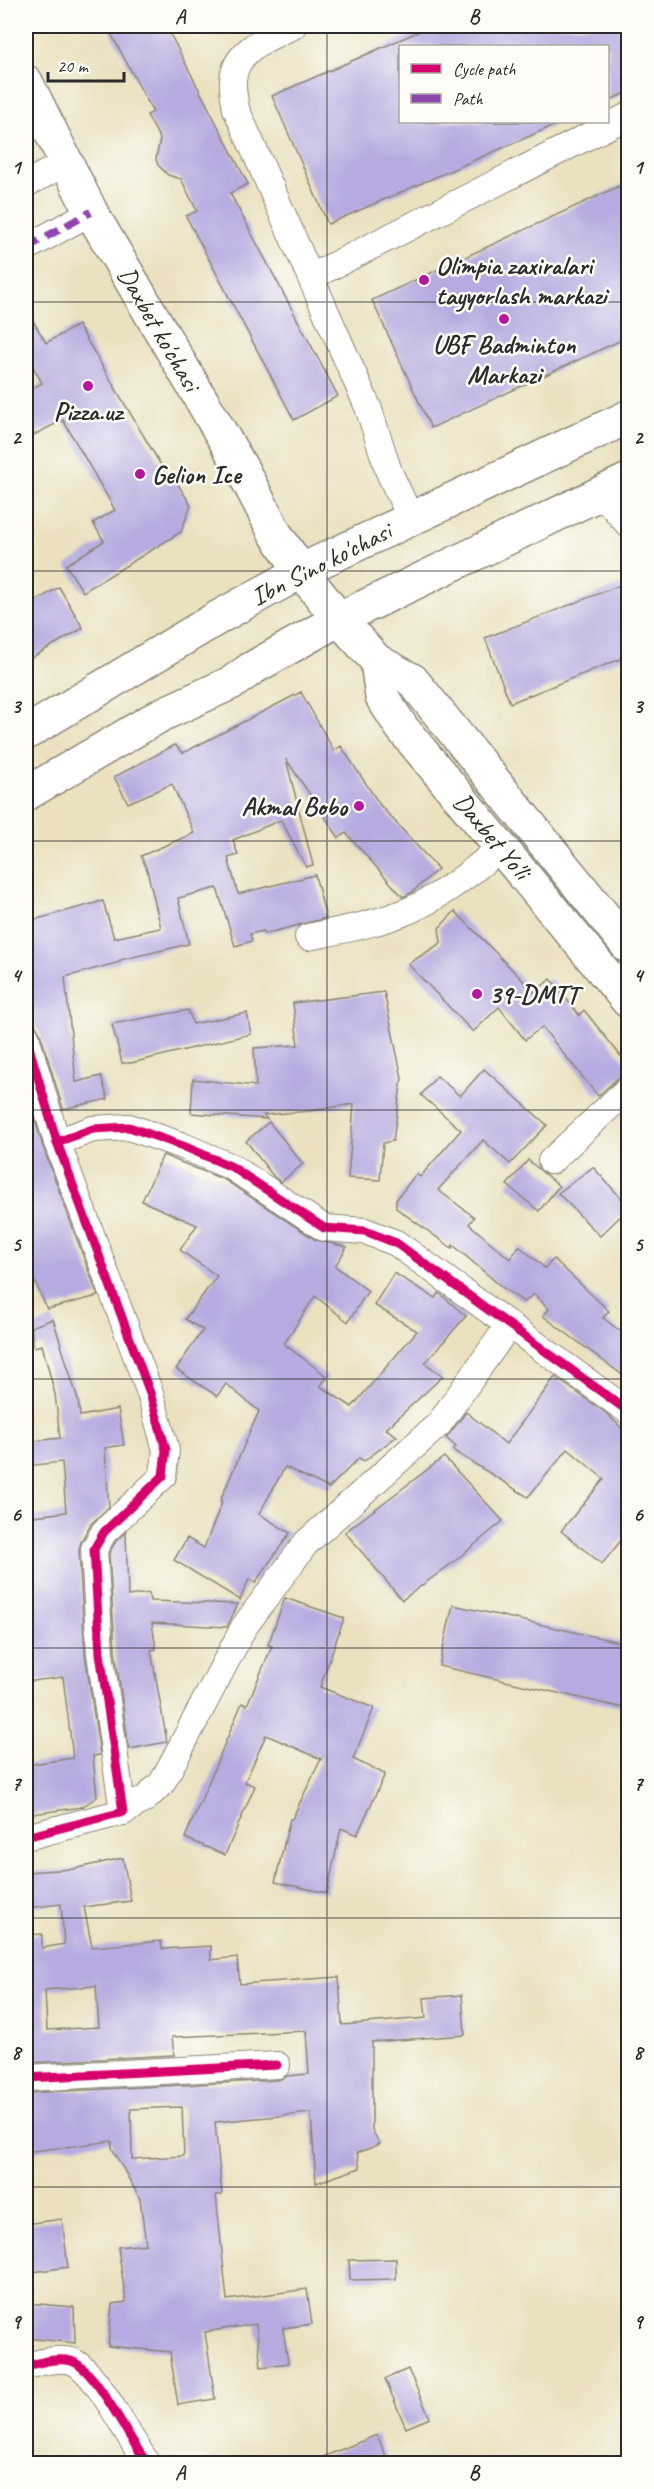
<svg xmlns="http://www.w3.org/2000/svg" width="654" height="2489" font-family="Caveat,sans-serif">
	<style>
		.building { fill: #b6aae0; fill-rule: evenodd }
		.lines { fill: none; stroke-linecap: round; stroke-linejoin: round }
		.minor-casing { stroke: #8a8675; stroke-width: 28 }
		.major-casing { stroke: #8a8675; stroke-width: 36 }
		.minor { stroke: #fff; stroke-width: 26 }
		.major { stroke: #fff; stroke-width: 33 }
		.quiet { stroke: #8e44ad; stroke-width: 8; stroke-dasharray: 15 8; stroke-linecap: butt }
		.cycleway-casing { stroke: #fdfcf7; stroke-width: 13 }
		.cycleway { stroke: #d6006c; stroke-width: 9 }
		.grid { fill: none; stroke: #2b2b2b; stroke-width: 1.5; stroke-opacity: 0.55 }
		.poi-dot { fill: #b5179e; stroke: #fdfcf7; stroke-width: 2 }
		.labels { text-anchor: middle; dominant-baseline: central; stroke-width: 5; stroke-linejoin: round; paint-order: stroke }
		.poi-label { font-size: 26px; font-weight: bold; fill: #2b2b2b; stroke: #fdfcf7; text-anchor: start }
		.street-label { font-size: 26px; fill: #2b2b2b; stroke: #fdfcf7 }
		.neatline { fill: none; stroke: #2b2b2b; stroke-width: 2 }
		.grid-label { font-size: 20px; text-anchor: middle; font-weight: bold; fill: #2b2b2b }
	</style>
	<rect width="100%" height="100%" fill="#fdfcf7"/>
	<filter id="ink" filterUnits="userSpaceOnUse"><feTurbulence type="fractalNoise" baseFrequency=".0167" numOctaves="2"/><feDisplacementMap in="SourceGraphic" scale="12" xChannelSelector="R" yChannelSelector="G"/><feConvolveMatrix kernelMatrix="1 2 1 2 8 2 1 2 1" color-interpolation-filters="sRGB"/></filter>
	<filter id="wash" filterUnits="userSpaceOnUse"><feTurbulence type="fractalNoise" baseFrequency=".008" numOctaves="4" result="noise"/><feDisplacementMap in="SourceGraphic" scale="24" xChannelSelector="R" yChannelSelector="G"/><feGaussianBlur stdDeviation="1.35" result="paint"/><feColorMatrix in="noise" values="0 0 0 0 0 0 0 0 0 0 0 0 0 0 0 0 0 1.4 0 .05"/><feComposite in="paint" operator="in"/></filter>
	<g filter="url(#wash)">
		<rect width="100%" height="100%" fill="#eae1bf"/>
		<g id="blocks">
			<g class="building">
				<polygon points="107,26 166,26 248,184 230,193 338,396 294,420 186,216 197,211 181,179 168,175 158,165 156,159 160,139 147,115 153,112"/>
				<polygon points="431,26 628,26 628,92 608,101 608,46 400,46 400,122 562,122 328,224 272,96"/>
				<polygon points="628,182 628,337 431,428 372,300"/>
				<polygon points="26,309 46,343 78,325 168,477 172,475 191,505 181,532 83,592 66,565 104,541 93,523 115,510 63,420 26,439 26,392 42,383 26,354"/>
				<polygon points="628,582 628,656 510,703 485,638"/>
				<polygon points="59,587 83,628 26,661 26,607"/>
				<polygon points="301,692 334,751 341,746 380,805 438,869 411,893 403,897 346,833 339,838 286,759 313,865 306,867 281,820 233,840 238,855 228,858 238,894 315,875 326,918 264,934 263,931 250,934 252,941 235,946 217,888 178,898 189,944 120,960 120,962 65,977 76,1082 101,1076 108,1099 63,1109 40,1033 35,1025 26,958 26,922 103,901 114,938 161,928 147,870 141,856 194,833 172,784 128,803 114,777 175,745 183,753"/>
				<polygon points="455,911 534,992 551,979 579,1015 584,1010 628,1065 628,1074 618,1078 598,1096 542,1027 525,1040 499,1007 473,1032 408,964 441,943 439,928"/>
				<polygon points="384,992 402,1078 393,1141 383,1143 380,1180 348,1178 354,1104 310,1111 263,1115 267,1119 191,1113 193,1079 256,1086 254,1048 298,1045 293,1003"/>
				<polygon points="188,1010 193,1024 247,1013 251,1034 131,1063 122,1063 112,1024"/>
				<polygon points="484,1069 547,1125 510,1164 483,1140 438,1190 474,1217 469,1224 510,1259 519,1246 545,1268 554,1259 609,1311 603,1318 628,1337 628,1379 543,1316 549,1309 534,1294 524,1302 503,1288 453,1245 452,1248 396,1208 396,1200 416,1174 420,1177 461,1130 421,1095 437,1076 460,1096"/>
				<polygon points="26,1088 43,1147 98,1296 47,1309 26,1261"/>
				<polygon points="269,1122 303,1164 281,1182 274,1177 246,1141"/>
				<polygon points="163,1155 225,1180 316,1240 347,1247 335,1266 368,1291 348,1322 315,1296 284,1344 328,1377 320,1386 352,1407 417,1331 374,1305 394,1273 435,1298 439,1293 466,1316 425,1363 443,1376 386,1429 397,1436 364,1461 359,1458 329,1488 285,1467 259,1514 290,1533 255,1583 249,1579 240,1600 174,1560 187,1538 204,1548 222,1502 220,1501 259,1411 226,1384 217,1396 176,1369 203,1330 185,1319 217,1276 180,1250 197,1225 142,1201"/>
				<polygon points="528,1160 559,1186 539,1211 507,1185"/>
				<polygon points="593,1167 628,1206 628,1209 600,1236 558,1193"/>
				<polygon points="53,1319 78,1400 80,1416 118,1409 124,1445 105,1448 109,1507 91,1524 81,1541 79,1550 85,1654 100,1755 93,1756 97,1797 82,1807 26,1815 26,1765 73,1758 63,1677 26,1682 26,1517 66,1512 62,1462 26,1466 26,1442 60,1438 55,1394 42,1345 34,1347 31,1327"/>
				<polygon points="555,1377 606,1413 628,1434 628,1532 602,1564 561,1531 604,1479 568,1449 528,1497 452,1450 456,1447 446,1438 466,1412 506,1444"/>
				<polygon points="444,1457 503,1521 455,1561 402,1600 345,1532"/>
				<polygon points="126,1532 128,1596 149,1593 150,1601 238,1604 227,1627 152,1623 156,1649 151,1650 167,1742 129,1749 115,1651 109,1553 116,1541"/>
				<polygon points="285,1598 344,1618 320,1687 374,1708 353,1759 385,1774 357,1835 341,1828 327,1893 275,1882 290,1819 292,1819 321,1759 266,1735 245,1782 255,1786 225,1855 185,1838 242,1703 247,1705 272,1646 268,1645"/>
				<polygon points="453,1605 628,1644 628,1709 439,1666"/>
				<path d="M 123,1858 L 131,1901 L 84,1907 L 92,1947 L 161,1941 L 162,1949 L 211,1946 L 211,1960 L 237,1957 L 240,1984 L 339,1977 L 342,2025 L 426,2018 L 424,1998 L 462,1995 L 465,2035 L 372,2042 L 372,2130 L 380,2144 L 357,2153 L 360,2168 L 316,2183 L 311,2113 L 215,2122 L 222,2195 L 216,2195 L 227,2300 L 307,2289 L 312,2324 L 283,2328 L 288,2363 L 261,2367 L 256,2324 L 205,2332 L 215,2399 L 178,2405 L 170,2352 L 108,2346 L 112,2304 L 126,2302 L 118,2247 L 146,2244 L 140,2199 L 112,2148 L 112,2141 L 26,2152 L 26,2093 L 278,2080 L 287,2076 L 309,2074 L 306,2031 L 172,2037 L 174,2055 L 26,2063 L 26,1935 L 42,1934 L 42,1948 L 64,1944 L 61,1904 L 26,1908 L 26,1872 L 73,1869 ZM 96,1986 L 99,2027 L 47,2030 L 45,1990 ZM 182,2107 L 184,2156 L 132,2159 L 131,2109 Z"/>
				<polygon points="62,2219 68,2267 26,2273 26,2224"/>
				<polygon points="396,2259 396,2279 350,2280 349,2260"/>
				<polygon points="26,2303 74,2307 75,2343 26,2338"/>
				<polygon points="408,2369 430,2418 406,2428 385,2379"/>
				<polygon points="377,2435 389,2463 308,2463"/>
			</g>
		</g>
	</g>
	<g filter="url(#ink)">
		<use href="#blocks" fill-opacity="0" stroke="#8a8675" stroke-width="1.5"/>
		<g class="lines">
			<g class="minor-casing">
				<g id="minor">
					<path d="M 293,26 C 269,37 234,50 233,81 C 232,90 235,100 236,109 L 368,407 L 389,472 L 411,519"/>
					<polyline points="26,184 66,163"/>
					<polyline points="26,248 91,212"/>
					<polyline points="311,277 628,116"/>
					<polyline points="601,493 628,524"/>
					<path d="M 308,937 C 342,930 377,924 410,910 C 442,896 475,870 501,847"/>
					<polyline points="26,1037 57,1142 150,1393 166,1450 163,1476 104,1532 94,1549 100,1653 123,1812 26,1837"/>
					<polyline points="57,1142 93,1129 129,1127 183,1146 232,1167 324,1228 365,1231 396,1243 628,1411"/>
					<polyline points="551,1161 628,1089"/>
					<polyline points="123,1812 145,1799 162,1783 244,1627 306,1543 439,1424 509,1325"/>
					<polyline points="26,2078 277,2065"/>
					<path d="M 26,2366 C 39,2363 57,2357 71,2361 C 97,2369 129,2441 148,2464"/>
				</g>
			</g>
			<g class="major-casing">
				<g id="major">
					<polyline points="26,82 91,212 242,469 275,533 301,571 339,619 377,661 412,680 628,946"/>
					<polyline points="377,661 382,697 402,728 628,1001"/>
					<polyline points="26,733 219,617 315,564 628,417"/>
					<polyline points="26,794 161,715 233,682 251,669 339,619 628,480"/>
				</g>
			</g>
			<use href="#minor" class="minor"/>
			<use href="#major" class="major"/>
			<polyline class="quiet" points="26,248 91,212"/>
			<g class="cycleway-casing">
				<g id="cycleway">
					<polyline points="26,1037 57,1142 150,1393 166,1450 163,1476 104,1532 94,1549 100,1653 123,1812 26,1837"/>
					<polyline points="57,1142 93,1129 129,1127 183,1146 232,1167 324,1228 365,1231 396,1243 628,1411"/>
					<polyline points="26,2078 277,2065"/>
					<path d="M 26,2366 C 39,2363 57,2357 71,2361 C 97,2369 129,2441 148,2464"/>
				</g>
			</g>
			<use href="#cycleway" class="cycleway"/>
		</g>
	</g>
	<path class="grid" d="M 327,26 L 327,2464M 26,302 L 628,302M 26,571 L 628,571M 26,841 L 628,841M 26,1110 L 628,1110M 26,1379 L 628,1379M 26,1648 L 628,1648M 26,1918 L 628,1918M 26,2187 L 628,2187"/>
	<g class="poi-dot">
		<circle cx="424" cy="280" r="6"/>
		<circle cx="504" cy="319" r="6"/>
		<circle cx="88" cy="386" r="6"/>
		<circle cx="140" cy="474" r="6"/>
		<circle cx="359" cy="806" r="6"/>
		<circle cx="477" cy="994" r="6"/>
	</g>
	<g class="labels">
		<g class="poi-label">
			<text x="436" y="265">Olimpia zaxiralari<tspan x="436" dy="30">tayyorlash markazi</tspan></text>
			<text x="504" y="344" text-anchor="middle">UBF Badminton<tspan x="504" dy="30">Markazi</tspan></text>
			<text x="88" y="411" text-anchor="middle">Pizza.uz</text>
			<text x="152" y="474">Gelion Ice</text>
			<text x="347" y="806" text-anchor="end">Akmal Bobo</text>
			<text x="489" y="994">39-DMTT</text>
		</g>
		<g class="street-label">
			<text transform="translate(159 329) rotate(60)">Daxbet ko'chasi</text>
			<text transform="translate(321 564) rotate(-27)">Ibn Sino ko'chasi</text>
			<text transform="translate(492 836) rotate(50)">Daxbet Yo'li</text>
		</g>
	</g>
	<rect width="654" height="2489" fill="none" stroke="#fdfcf7" stroke-width="66"/>
	<rect x="399" y="45" width="210" height="78" fill="#fdfcf7" stroke="#a9a8a5" stroke-width="1.5"/>
	<rect x="411" y="64" width="30" height="9" fill="#d6006c" stroke="#a9a8a5" stroke-width="1.5"/>
	<text x="453" y="75" font-size="18" fill="#2b2b2b">Cycle path</text>
	<rect x="411" y="94" width="30" height="9" fill="#8e44ad" stroke="#a9a8a5" stroke-width="1.5"/>
	<text x="453" y="105" font-size="18" fill="#2b2b2b">Path</text>
	<path d="M48 72v9h76v-9" fill="none" stroke="#2b2b2b" stroke-width="3"/>
	<text x="57" y="72" font-size="18" fill="#2b2b2b" stroke="#fdfcf7" stroke-width="4.5" paint-order="stroke">20 m</text>
	<rect x="33" y="33" width="588" height="2423" class="neatline"/>
	<g class="grid-label">
		<text x="180" y="23">A</text>
		<text x="474" y="23">B</text>
		<text x="16" y="174">1</text>
		<text x="638" y="174">1</text>
		<text x="16" y="444">2</text>
		<text x="638" y="444">2</text>
		<text x="16" y="713">3</text>
		<text x="638" y="713">3</text>
		<text x="16" y="982">4</text>
		<text x="638" y="982">4</text>
		<text x="16" y="1251">5</text>
		<text x="638" y="1251">5</text>
		<text x="16" y="1521">6</text>
		<text x="638" y="1521">6</text>
		<text x="16" y="1790">7</text>
		<text x="638" y="1790">7</text>
		<text x="16" y="2059">8</text>
		<text x="638" y="2059">8</text>
		<text x="16" y="2328">9</text>
		<text x="638" y="2328">9</text>
		<text x="180" y="2479">A</text>
		<text x="474" y="2479">B</text>
	</g>
</svg>
